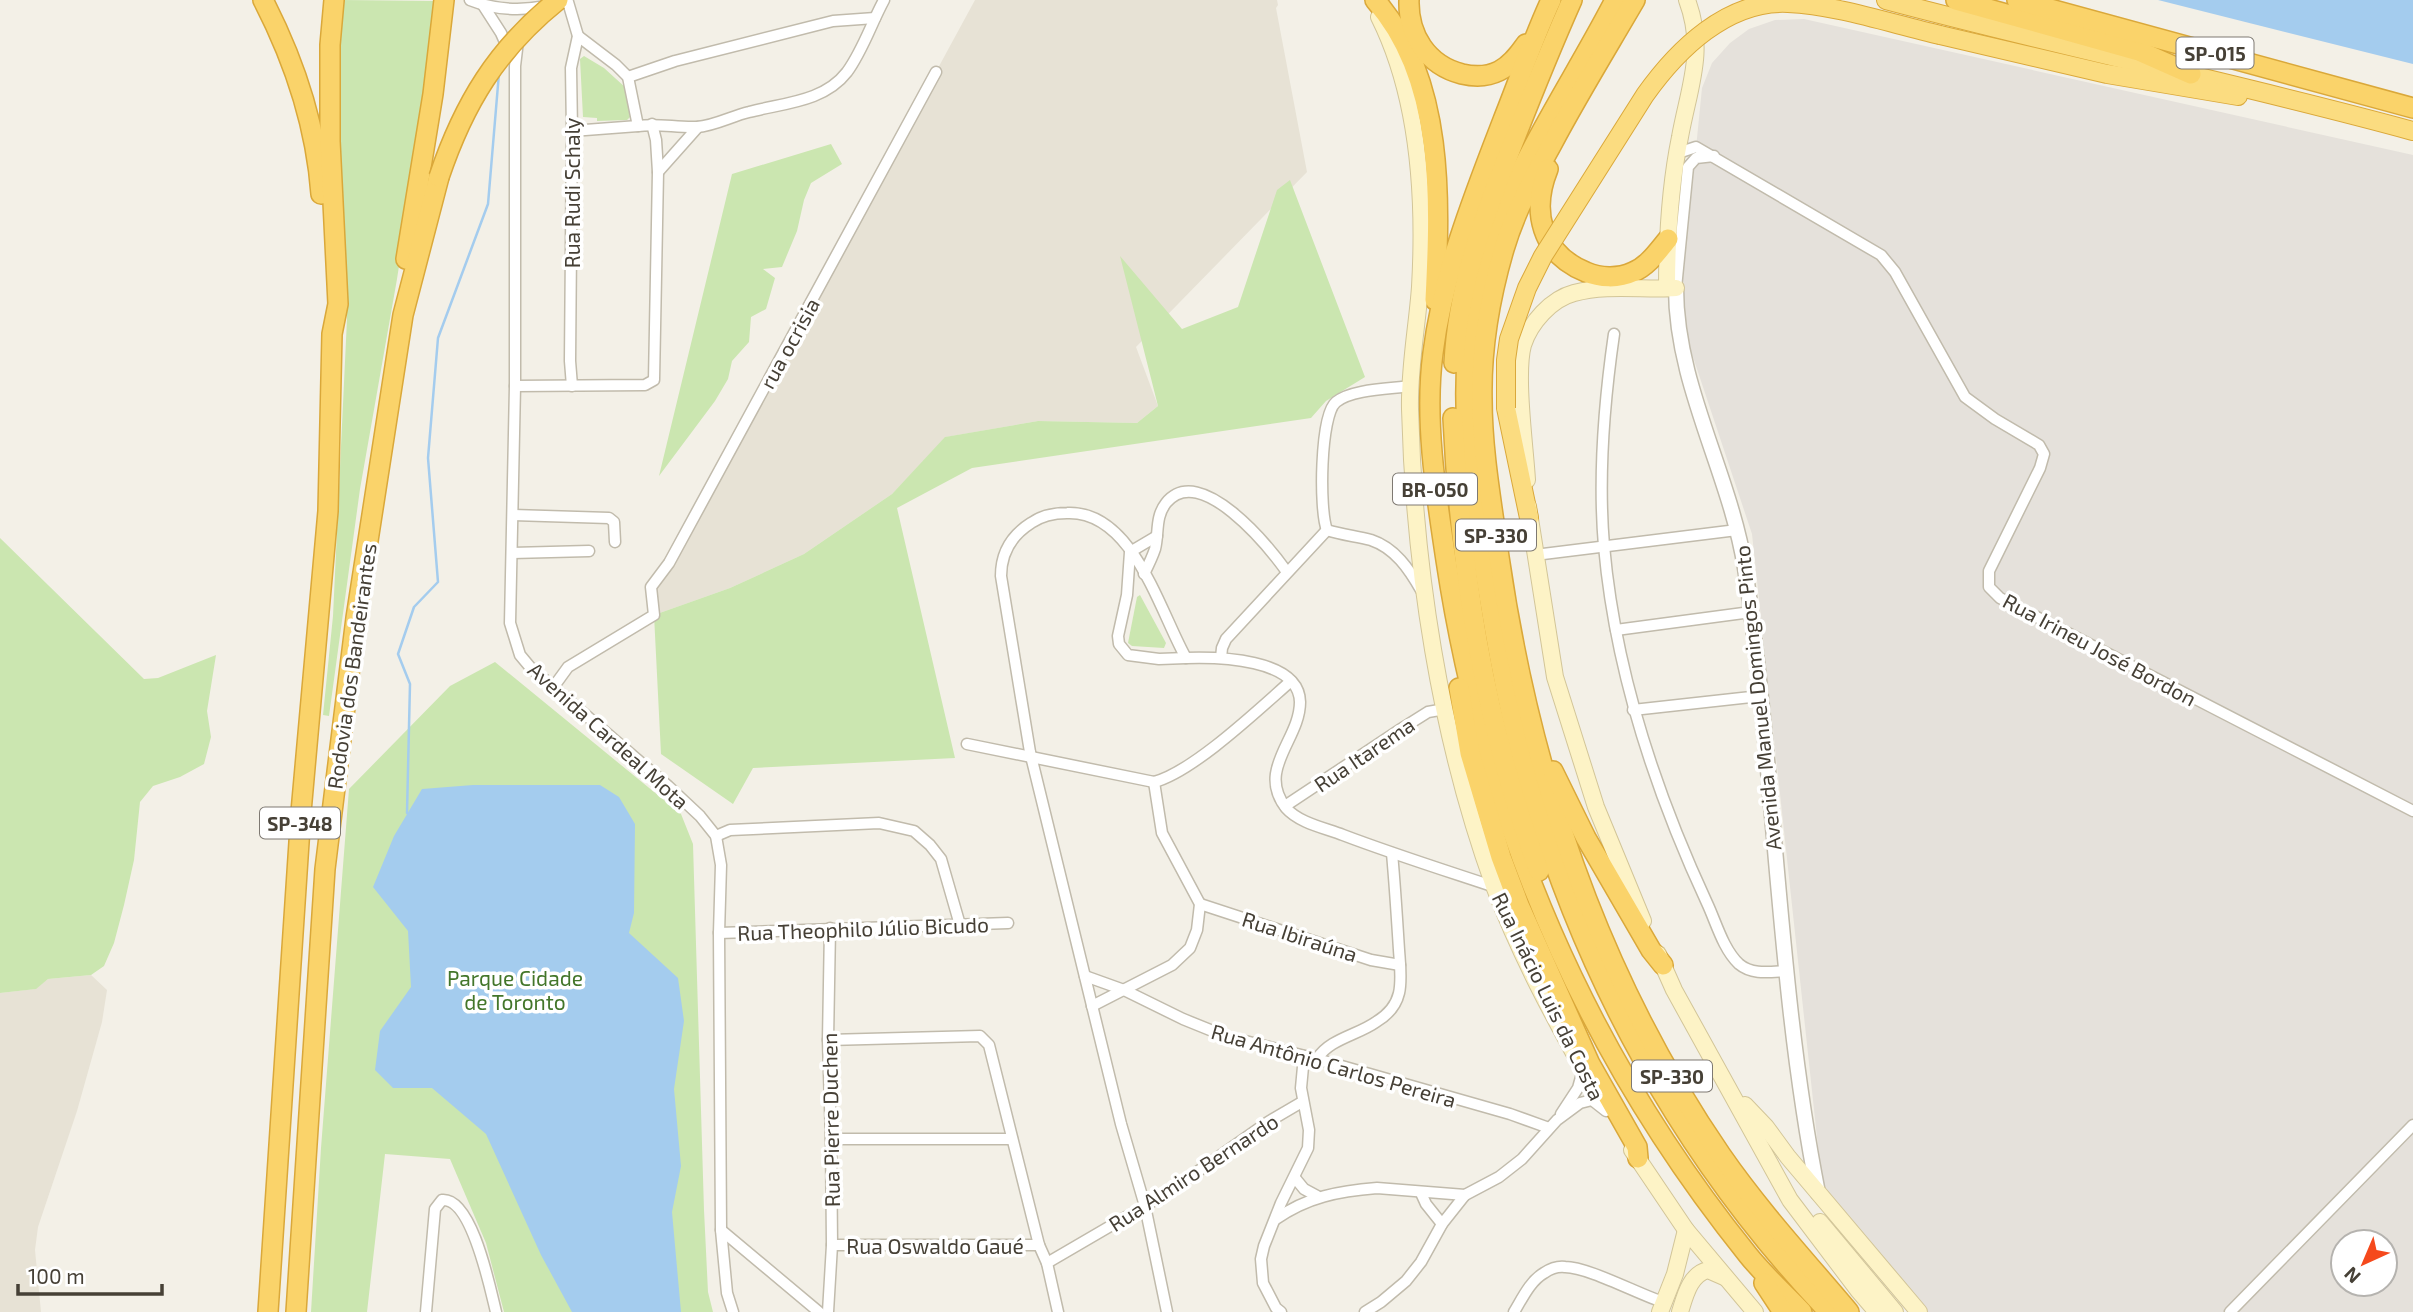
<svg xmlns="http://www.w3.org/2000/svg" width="2413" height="1312" font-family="'Exo 2',sans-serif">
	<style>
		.residential { fill: #e7e2d5 }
		.industrial { fill: #e5e1db; fill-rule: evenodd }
		.green { fill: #cbe6b0 }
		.water { fill: #a4ccee }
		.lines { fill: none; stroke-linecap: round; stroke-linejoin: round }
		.stream { stroke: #a4ccee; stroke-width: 2.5 }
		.minor-casing { stroke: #c1bbac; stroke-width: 13 }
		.tertiary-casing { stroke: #c1bbac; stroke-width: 17 }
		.secondary-casing { stroke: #d2c598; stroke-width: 18 }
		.trunk-casing { stroke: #daa83a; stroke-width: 20 }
		.motorway-casing { stroke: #daa83a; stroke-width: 22 }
		.minor { stroke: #fff; stroke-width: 10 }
		.tertiary { stroke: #fff; stroke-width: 14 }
		.secondary { stroke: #fdf3c6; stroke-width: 16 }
		.trunk { stroke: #fbdc80; stroke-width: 18 }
		.motorway { stroke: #fad36a; stroke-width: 19 }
		.trunk-bridge-casing { stroke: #daa83a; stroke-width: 20; stroke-linecap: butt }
		.motorway-bridge-casing { stroke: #daa83a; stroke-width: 22; stroke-linecap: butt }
		.trunk-bridge { stroke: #fbdc80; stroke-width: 18 }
		.motorway-bridge { stroke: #fad36a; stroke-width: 19 }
		.labels { text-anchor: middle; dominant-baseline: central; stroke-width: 7; stroke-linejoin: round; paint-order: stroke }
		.shield { fill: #fff; stroke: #7e7972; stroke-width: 2 }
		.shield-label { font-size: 19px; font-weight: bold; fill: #464036 }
		.street-label { font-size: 21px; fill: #464036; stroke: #fff }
		.park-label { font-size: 21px; fill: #43762a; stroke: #fff }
	</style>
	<rect width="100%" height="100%" fill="#f3f0e7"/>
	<g class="residential">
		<polygon points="975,0 1277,0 1278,5 1276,8 1307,172 1136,347 1158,406 1137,423 1038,421 946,437 892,494 804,554 730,588 654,615 651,587 669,563"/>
		<polygon points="91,975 107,990 102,1022 77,1111 38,1227 35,1250 41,1312 0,1312 0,993 35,989 48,979"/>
	</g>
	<path class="industrial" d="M 1804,19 L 2413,155 L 2413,1312 L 1926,1312 L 1823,1193 L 1752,534 L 1689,345 L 1682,288 L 1702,88 L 1712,63 L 1730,43 L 1749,29 L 1775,20 ZM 2343,1242 L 2385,1242 L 2385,1284 L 2343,1284 Z"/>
	<g class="green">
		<polygon points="343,0 434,1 431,59 397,279 360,489 329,716 323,715 333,616 347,319 340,150 334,88"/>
		<polygon points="584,56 604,68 626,88 630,117 627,120 597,121 597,118 583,117 580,59"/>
		<polygon points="831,144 842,164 811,183 804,200 797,231 782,267 763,269 775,278 766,309 751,317 749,342 732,361 728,379 715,401 659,476 732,174"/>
		<polygon points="1290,180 1365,377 1326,401 1311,418 972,468 897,508 955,758 753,768 733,804 661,754 654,615 730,588 804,554 892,494 945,437 1038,421 1137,423 1158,406 1120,256 1182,329 1238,307 1277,190"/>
		<polygon points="0,538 144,679 158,678 216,655 207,711 211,737 204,764 180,777 153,786 140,802 134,860 124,905 114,943 104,966 91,975 48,979 36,989 0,993"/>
		<polygon points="1140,595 1166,643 1164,648 1132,646 1128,643 1137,597"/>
		<polygon points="495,662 681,814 693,844 704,1210 708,1292 713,1312 504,1312 486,1243 450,1159 385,1154 367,1312 311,1312 321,1148 349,789 450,686"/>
	</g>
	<g class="water">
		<polygon points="2158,0 2413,0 2413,64"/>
		<polygon points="473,785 600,785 619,797 635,824 634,913 629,933 678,978 684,1021 674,1089 681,1166 672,1212 681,1312 572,1312 541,1255 486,1134 432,1088 393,1088 375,1070 380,1031 411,987 408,931 373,887 394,836 422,789"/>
	</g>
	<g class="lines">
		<polyline class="stream" points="407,813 410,684 398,654 414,607 438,582 428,458 438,338 488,204 499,73"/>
		<g class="minor-casing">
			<g id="minor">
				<path d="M 470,0 C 495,10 521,11 546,6"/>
				<polyline points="568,2 578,36 571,68 572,131 570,361 572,386"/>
				<polyline points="483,5 501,33 509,51"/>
				<path d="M 578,36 L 616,65 L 628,77 L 638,126 C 658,123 677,128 697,127 C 714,126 732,116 749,112 C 783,103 824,102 847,72 C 863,50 871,24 884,0"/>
				<polyline points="518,41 515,66 515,386 510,623 520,655 530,667 668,786 700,816 716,836 721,865 719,933 721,1230 727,1293 733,1312"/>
				<polyline points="628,77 675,61 833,21 875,18"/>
				<polyline points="572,131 638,126"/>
				<polyline points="1678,153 1696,147 1881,255 1895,272 1965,397 1995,419 2039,445 2044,454 2040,468 1989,571 1989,587 2000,598 2413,811"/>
				<polyline points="658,172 698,127"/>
				<polyline points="1676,288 1688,167 1696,158 1714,156"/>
				<path d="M 1614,334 C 1604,403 1598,476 1604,546 C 1615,670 1655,791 1707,903 C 1716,922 1723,949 1739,964 C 1752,975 1769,972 1785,971"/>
				<polyline points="515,386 645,385 654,380 658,172 656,140 652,124"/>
				<path d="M 1411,386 C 1390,389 1352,389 1336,402 C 1320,415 1319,511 1327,530 C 1342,535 1356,536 1371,540 C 1395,548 1409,569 1421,590"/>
				<polyline points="513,515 609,518 614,522 615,542"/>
				<polyline points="1157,536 1130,552 1127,595 1118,636 1119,644 1128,655 1159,659 1186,658"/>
				<polyline points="512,553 589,551"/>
				<polyline points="1535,555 1737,530"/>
				<path d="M 1144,574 C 1148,566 1152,558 1155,549 C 1159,533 1155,517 1166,503 C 1200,461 1269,547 1287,572"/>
				<polyline points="1616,630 1751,612"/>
				<polyline points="1221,658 1222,648 1226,639 1327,530"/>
				<polyline points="552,689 568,667 654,615 651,587 669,563 936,72"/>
				<polyline points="1633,710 1760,696"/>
				<path d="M 967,744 L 1154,782 C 1193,772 1259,709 1291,681"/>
				<polyline points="1285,806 1401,729 1428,712 1445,709"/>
				<polyline points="716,836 730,830 879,823 914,831 930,845 941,859 960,925"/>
				<polyline points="1200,904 1371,960 1400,965"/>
				<polyline points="719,933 1008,923"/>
				<polyline points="1085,976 1124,990 1183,1019 1225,1036 1317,1059 1510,1114 1549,1128"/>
				<polyline points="1092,1006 1172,965 1190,948 1197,930 1200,904 1162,833 1154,782"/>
				<polyline points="828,1040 980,1036 989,1045 1039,1245 1047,1263 1058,1312"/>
				<path d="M 1317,1059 C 1329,1039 1358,1035 1376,1022 C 1386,1016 1396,1006 1399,993 C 1402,980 1400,964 1399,950 C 1397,918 1395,886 1392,853"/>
				<polyline points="1561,1114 1578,1088 1583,1070"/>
				<polyline points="831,1139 1012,1139"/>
				<polyline points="1295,1178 1304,1189 1317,1196"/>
				<polyline points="1421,1193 1426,1204 1442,1224"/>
				<path d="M 1276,1219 C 1307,1197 1339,1191 1377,1188 L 1465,1195 L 1499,1177 L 1522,1159 L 1557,1120 L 1580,1103 L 1592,1100 L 1606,1111"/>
				<polyline points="721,1230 819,1312"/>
				<polyline points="832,1245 1039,1245"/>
				<polyline points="1047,1263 1167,1193 1268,1122 1302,1102"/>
				<path d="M 426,1312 L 435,1209 L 442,1200 C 472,1197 490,1288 496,1312"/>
				<polyline points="828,1312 832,1245 831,1139 828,1040 830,928"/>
				<path d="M 1167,1312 L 1145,1206 L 1121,1124 L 1030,752 L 1001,576 C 1001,553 1012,535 1031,523 C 1041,516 1055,513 1067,513 C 1133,510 1160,612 1186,658 C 1217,657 1299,658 1300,702 C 1300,740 1256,769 1286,808 C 1299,823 1325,828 1343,835 C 1393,854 1444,870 1495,887"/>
				<polyline points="1281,1312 1276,1308 1263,1283 1261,1259 1264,1246 1281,1203 1308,1148 1309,1130 1301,1088 1304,1056"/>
				<polyline points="1365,1312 1381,1302 1406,1281 1421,1262 1442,1224 1465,1195"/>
				<path d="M 1514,1312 C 1522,1299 1530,1281 1544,1273 C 1550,1269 1557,1266 1565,1267 C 1588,1267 1638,1294 1663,1302"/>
				<polyline points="2230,1312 2413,1125"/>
			</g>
		</g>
		<g class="tertiary-casing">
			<path id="tertiary" d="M 1676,288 C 1676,386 1730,473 1745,568 C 1776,776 1777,986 1818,1193"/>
		</g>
		<g class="secondary-casing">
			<g id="secondary">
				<path d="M 1379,17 C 1419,97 1425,199 1420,287 C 1417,328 1409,368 1410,409 C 1414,567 1440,737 1494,886 C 1519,953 1554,1018 1589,1080"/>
				<path d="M 1667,288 C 1667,239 1670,186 1680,137 C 1689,87 1706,51 1687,0"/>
				<path d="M 1527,480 C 1525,446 1515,375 1523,345 C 1530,323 1551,299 1574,293 C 1607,284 1642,290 1676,288"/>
				<polyline points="1528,506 1555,677 1596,807 1643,921"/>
				<polyline points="1658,954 1674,990 1790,1200 1858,1290 1877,1312"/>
				<polyline points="1745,1105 1766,1127 1788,1157 1919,1312"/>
				<polyline points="1632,1150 1686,1230 1755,1312"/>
				<polyline points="1820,1222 1895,1312"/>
				<polyline points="1660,1312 1675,1274 1686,1230"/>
				<path d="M 1680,1312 C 1685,1296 1690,1274 1708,1270 L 1724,1277"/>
			</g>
		</g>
		<g class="trunk-casing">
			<g id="trunk">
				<path d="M 1886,0 C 2061,47 2238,83 2413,131"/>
				<polyline points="1940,35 2107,74 2238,96"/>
				<polyline points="1506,408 1529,518"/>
			</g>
		</g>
		<g class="motorway-casing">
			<g id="motorway">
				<path d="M 263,0 C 294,60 316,126 321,194"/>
				<path d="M 1375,0 C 1445,79 1440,201 1435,300"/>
				<path d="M 1409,0 C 1408,35 1427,65 1462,74 C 1475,77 1487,77 1499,71 C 1511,65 1519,54 1526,44"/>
				<path d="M 1551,0 C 1533,39 1519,80 1503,120 C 1474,195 1443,273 1433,353 C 1424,419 1436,494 1446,560 C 1485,819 1583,1050 1748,1255 C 1764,1275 1784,1293 1802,1312"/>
				<path d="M 1615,0 C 1581,66 1539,129 1509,197 C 1492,234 1481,275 1473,314 C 1457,396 1471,477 1483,558 C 1494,629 1506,700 1525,770 C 1581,972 1683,1160 1829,1312"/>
				<path d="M 1635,0 C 1607,48 1578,95 1552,144 C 1533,178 1515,212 1504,249 C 1490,297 1481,349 1482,399 C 1482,452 1492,505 1499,557 C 1530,771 1598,976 1721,1155 C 1759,1210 1806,1261 1849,1312"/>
				<polyline points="1956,0 2139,51 2191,74"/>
				<polyline points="2017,0 2413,108"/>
				<path d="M 1548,169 C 1531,211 1541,254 1586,272 C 1600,278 1618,279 1633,272 C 1648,266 1658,251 1668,239"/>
				<polyline points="406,259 433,94 444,0"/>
				<path d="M 1454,363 C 1458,284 1486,210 1515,138 C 1533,92 1552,45 1572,0"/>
				<path d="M 1453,418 C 1460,570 1486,728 1539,871"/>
				<polyline points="1459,688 1470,753 1501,857 1519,905 1590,1064 1637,1147 1638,1158"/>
				<polyline points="1553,771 1586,838 1651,950 1663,965"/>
				<polyline points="1764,1283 1783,1312"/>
				<polyline points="268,1312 301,812 328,511 332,334 338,304 330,141 330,45 334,0"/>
				<polyline points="296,1312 325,869 356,618 403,315 439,177"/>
			</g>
		</g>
		<use href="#minor" class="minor"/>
		<use href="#tertiary" class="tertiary"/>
		<use href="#secondary" class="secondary"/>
		<use href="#trunk" class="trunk"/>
		<use href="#motorway" class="motorway"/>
		<g class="trunk-bridge-casing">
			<path id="trunk-bridge" d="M 1506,408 L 1506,360 L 1509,339 L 1527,288 L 1543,256 L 1645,95 C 1677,50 1727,0 1788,3 C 1836,5 1892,24 1940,35"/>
		</g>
		<g class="motorway-bridge-casing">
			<path id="motorway-bridge" d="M 439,177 C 464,103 497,49 558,0"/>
		</g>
		<use href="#trunk-bridge" class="trunk-bridge"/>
		<use href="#motorway-bridge" class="motorway-bridge"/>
	</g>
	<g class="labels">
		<g class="shield">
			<rect x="2176.5" y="37.5" width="77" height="31" rx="5"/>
			<rect x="1393" y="473.5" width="84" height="31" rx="5"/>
			<rect x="1456" y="519.5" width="80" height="31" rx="5"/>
			<rect x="260" y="807.5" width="80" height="31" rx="5"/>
			<rect x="1632" y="1060.5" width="80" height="31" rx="5"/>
		</g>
		<g class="shield-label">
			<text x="2215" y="53">SP-015</text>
			<text x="1435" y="489">BR-050</text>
			<text x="1496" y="535">SP-330</text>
			<text x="300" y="823">SP-348</text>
			<text x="1672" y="1076">SP-330</text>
		</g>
		<g class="street-label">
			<text transform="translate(571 193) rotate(-90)">Rua Rudi Schaly</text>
			<text transform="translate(789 343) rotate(-61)">rua ocrisia</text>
			<text transform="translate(2100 649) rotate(28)">Rua Irineu José Bordon</text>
			<text transform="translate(351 666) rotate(-82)">Rodovia dos Bandeirantes</text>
			<text transform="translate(1757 698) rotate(-96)">Avenida Manuel Domingos Pinto</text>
			<text transform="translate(609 735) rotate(42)">Avenida Cardeal Mota</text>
			<text transform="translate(1364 754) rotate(-34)">Rua Itarema</text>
			<text transform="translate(863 928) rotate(-2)">Rua Theophilo Júlio Bicudo</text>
			<text transform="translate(1300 936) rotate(18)">Rua Ibiraúna</text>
			<text transform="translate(1549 996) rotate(64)">Rua Inácio Luis da Costa</text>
			<text transform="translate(1334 1065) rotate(16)">Rua Antônio Carlos Pereira</text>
			<text transform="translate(830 1120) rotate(-91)">Rua Pierre Duchen</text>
			<text transform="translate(1193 1172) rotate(-33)">Rua Almiro Bernardo</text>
			<text x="935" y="1245">Rua Oswaldo Gaué</text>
		</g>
		<g class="park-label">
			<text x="515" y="977">Parque Cidade<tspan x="515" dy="24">de Toronto</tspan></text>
		</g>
	</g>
	<g transform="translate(2364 1263) rotate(224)"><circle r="33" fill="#ffffff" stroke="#b5b3af" stroke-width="2"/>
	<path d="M0-5L12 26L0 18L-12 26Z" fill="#f5491c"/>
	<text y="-10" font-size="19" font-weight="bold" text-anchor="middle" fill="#464036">N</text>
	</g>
	<path d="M18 1284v10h144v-10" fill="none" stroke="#464036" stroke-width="3.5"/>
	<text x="28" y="1284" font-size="21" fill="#464036" stroke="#ffffff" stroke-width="5" paint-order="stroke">100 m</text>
</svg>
